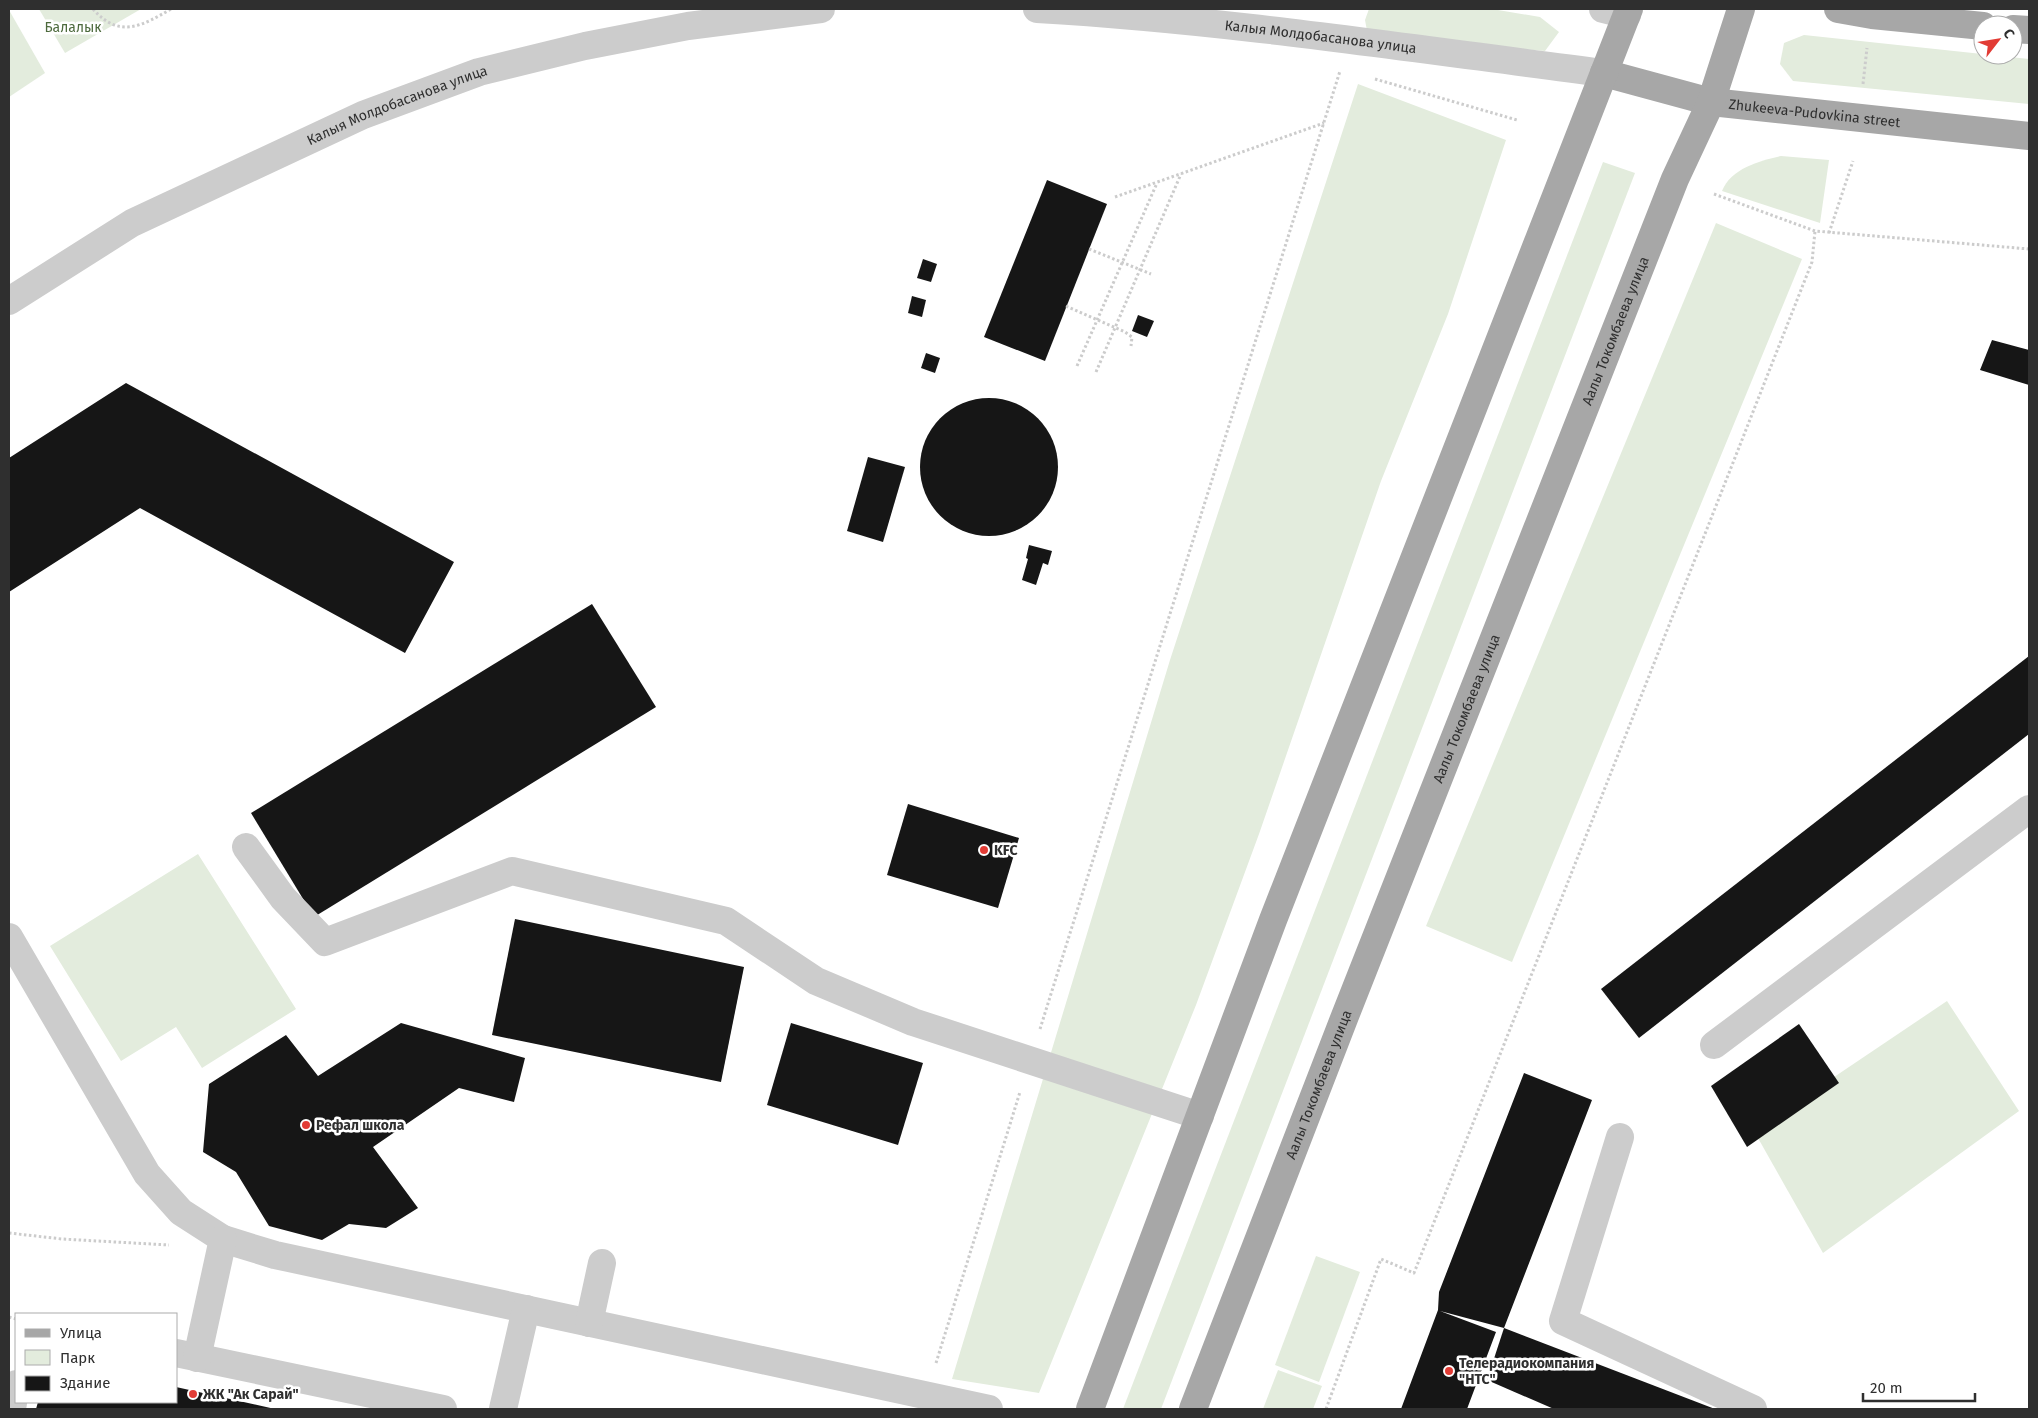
<svg xmlns="http://www.w3.org/2000/svg" width="2038" height="1418" font-family="'Fira Sans',sans-serif">
	<style>
		.green { fill: #e3ecdd }
		.building { fill: #161616 }
		.lines { fill: none; stroke-linecap: round; stroke-linejoin: round }
		.path { stroke: #ccc; stroke-width: 3; stroke-dasharray: 2.5 2.5; stroke-linecap: butt }
		.minor { stroke: #ccc; stroke-width: 28 }
		.major { stroke: #a7a7a7; stroke-width: 28 }
		.poi-dot { fill: #e23c35; stroke: #fff; stroke-width: 2 }
		.labels { text-anchor: middle; dominant-baseline: central; stroke-width: 5; stroke-linejoin: round; paint-order: stroke }
		.park-label { font-size: 14px; fill: #4d6a3d; stroke: #fff }
		.street-label { font-size: 14px; fill: #2f2f2f; stroke: #fff }
		.poi-label { font-size: 14px; font-weight: bold; fill: #2f2f2f; stroke: #fff; text-anchor: start }
	</style>
	<rect width="100%" height="100%" fill="#fff"/>
	<g class="green">
		<polygon points="39,9 141,9 65,53"/>
		<polygon points="1369,9 1492,9 1540,17 1559,32 1545,51 1368,36 1365,20"/>
		<polygon points="9,10 45,73 9,97"/>
		<polygon points="1804,35 2029,59 2029,104 1793,81 1780,64 1784,43"/>
		<polygon points="1358,84 1506,140 1448,314 1381,481 1259,834 1196,1005 1039,1393 952,1379 1170,660"/>
		<path d="M 1781,156 L 1829,160 L 1820,223 L 1722,191 C 1731,168 1760,161 1781,156 Z"/>
		<polygon points="1603,162 1635,173 1161,1409 1123,1409"/>
		<polygon points="1716,223 1802,259 1512,962 1426,926"/>
		<polygon points="198,854 296,1009 202,1068 176,1027 121,1061 50,946"/>
		<polygon points="1947,1001 2019,1111 1823,1253 1754,1131"/>
		<polygon points="1316,1256 1360,1272 1319,1382 1275,1365"/>
		<polygon points="1278,1370 1322,1386 1313,1409 1263,1409"/>
	</g>
	<g class="building">
		<polygon points="1047,180 1107,204 1045,361 984,337"/>
		<polygon points="923,259 937,264 931,282 917,278"/>
		<polygon points="912,296 926,300 922,317 908,313"/>
		<polygon points="1138,315 1154,321 1147,337 1132,331"/>
		<polygon points="1992,340 2029,350 2029,385 1980,370"/>
		<polygon points="926,353 940,358 935,373 921,368"/>
		<polygon points="126,383 454,562 405,653 140,508 9,592 9,458"/>
		<circle cx="989" cy="467" r="69"/>
		<polygon points="868,457 905,467 883,542 847,531"/>
		<polygon points="1029,545 1052,551 1048,565 1043,563 1036,585 1022,580 1028,559 1026,558"/>
		<polygon points="592,604 656,707 314,917 251,813"/>
		<polygon points="2029,656 2029,734 1639,1038 1601,989"/>
		<polygon points="908,804 1019,838 998,908 887,875"/>
		<polygon points="515,919 744,967 721,1082 492,1035"/>
		<polygon points="401,1023 525,1058 514,1102 459,1088 373,1147 418,1208 386,1228 349,1224 322,1240 269,1226 236,1172 203,1152 209,1084 286,1035 318,1076"/>
		<polygon points="791,1023 923,1063 898,1145 767,1105"/>
		<polygon points="1799,1024 1839,1083 1747,1147 1711,1086"/>
		<polygon points="1524,1073 1592,1100 1504,1328 1440,1311 1496,1332 1467,1409 1401,1409 1438,1310 1439,1292"/>
		<polygon points="1504,1328 1715,1409 1554,1409 1487,1380"/>
		<polygon points="176,1387 275,1409 36,1409 38,1402 176,1402"/>
	</g>
	<g class="lines">
		<g class="path">
			<path d="M 93,9 C 119,39 142,26 171,9"/>
			<polyline points="1375,79 1517,120"/>
			<polyline points="1863,84 1867,48"/>
			<polyline points="1714,194 1815,231 2029,249"/>
			<polyline points="1115,197 1324,123"/>
			<polyline points="1829,233 1853,161"/>
			<polyline points="1089,249 1151,274"/>
			<polyline points="1066,306 1125,332 1132,337 1131,346"/>
			<polyline points="1077,366 1157,183"/>
			<polyline points="1096,372 1181,174"/>
			<polyline points="1040,1029 1340,71"/>
			<polyline points="9,1233 62,1239 169,1245"/>
			<polyline points="9,1317 16,1319"/>
			<polyline points="936,1363 1020,1092"/>
			<polyline points="1326,1409 1381,1259 1414,1273 1812,262 1815,231"/>
		</g>
		<g class="minor">
			<path id="s1" d="M 1037,9 C 1227,20 1415,49 1604,73"/>
			<polyline points="1603,9 1627,15"/>
			<path id="s2" d="M 9,301 L 132,223 L 363,115 L 479,72 L 585,46 L 688,26 L 821,9"/>
			<polyline points="246,847 283,898 325,942 512,871 726,921 816,981 913,1022 1200,1116"/>
			<polyline points="9,937 147,1174 181,1212 223,1239 275,1255 989,1409"/>
			<polyline points="1714,1045 2029,809"/>
			<polyline points="1620,1137 1563,1321 1753,1409"/>
			<polyline points="589,1323 602,1263"/>
			<polyline points="176,1353 443,1409"/>
			<polyline points="197,1358 223,1239"/>
			<polyline points="12,1409 16,1384"/>
			<polyline points="503,1409 526,1309"/>
		</g>
		<g class="major">
			<polyline points="1838,9 1872,15 1983,26"/>
			<polyline points="2013,29 2029,30"/>
			<path id="s3" d="M 1604,73 L 1711,102 L 2029,136"/>
			<polyline points="1090,1409 1273,920 1629,9"/>
			<path id="s4" d="M 1193,1409 L 1345,1016 L 1651,240 L 1675,179 L 1711,102 L 1741,9"/>
		</g>
	</g>
	<g class="poi-dot">
		<circle cx="984" cy="850" r="5"/>
		<circle cx="306" cy="1125" r="5"/>
		<circle cx="1449" cy="1371" r="5"/>
		<circle cx="193" cy="1394" r="5"/>
	</g>
	<g class="labels">
		<g class="park-label">
			<text x="73" y="27">Балалык</text>
		</g>
		<g class="street-label">
			<text stroke="none"><textPath href="#s1" startOffset="285">Калыя Молдобасанова улица</textPath></text>
			<text stroke="none"><textPath href="#s2" startOffset="436">Калыя Молдобасанова улица</textPath></text>
			<text stroke="none"><textPath href="#s3" startOffset="215">Zhukeeva-Pudovkina street</textPath></text>
			<text stroke="none"><textPath href="#s4" startOffset="1158">Аалы Токомбаева улица</textPath></text>
			<text stroke="none"><textPath href="#s4" startOffset="752">Аалы Токомбаева улица</textPath></text>
			<text stroke="none"><textPath href="#s4" startOffset="348">Аалы Токомбаева улица</textPath></text>
		</g>
		<g class="poi-label">
			<text x="994" y="850">KFC</text>
			<text x="316" y="1125">Рефал школа</text>
			<text x="1459" y="1363">Телерадиокомпания<tspan x="1459" dy="16">"НТС"</tspan></text>
			<text x="203" y="1394">ЖК "Ак Сарай"</text>
		</g>
	</g>
	<rect width="2038" height="1418" fill="none" stroke="#2f2f2f" stroke-width="20"/>
	<rect x="15" y="1313" width="162" height="90" fill="#ffffff" stroke="#acacac"/>
	<rect x="25" y="1329" width="25" height="8" fill="#a7a7a7" stroke="#acacac"/>
	<text x="60" y="1338" font-size="15" fill="#2f2f2f">Улица</text>
	<rect x="25" y="1350" width="25" height="15" fill="#e3ecdd" stroke="#acacac"/>
	<text x="60" y="1363" font-size="15" fill="#2f2f2f">Парк</text>
	<rect x="25" y="1376" width="25" height="15" fill="#161616" stroke="#acacac"/>
	<text x="60" y="1388" font-size="15" fill="#2f2f2f">Здание</text>
	<g transform="translate(1998 40) rotate(59)"><circle r="24" fill="#ffffff" stroke="#acacac"/>
	<path d="M0-4L9 19L0 12L-9 19Z" fill="#e23c35"/>
	<text y="-8" font-size="14" font-weight="bold" text-anchor="middle" fill="#2f2f2f">С</text>
	</g>
	<path d="M1863 1393v8h112v-8" fill="none" stroke="#2f2f2f" stroke-width="2.5"/>
	<text x="1870" y="1393" font-size="15" fill="#2f2f2f" stroke="#ffffff" stroke-width="4" paint-order="stroke">20 m</text>
</svg>
